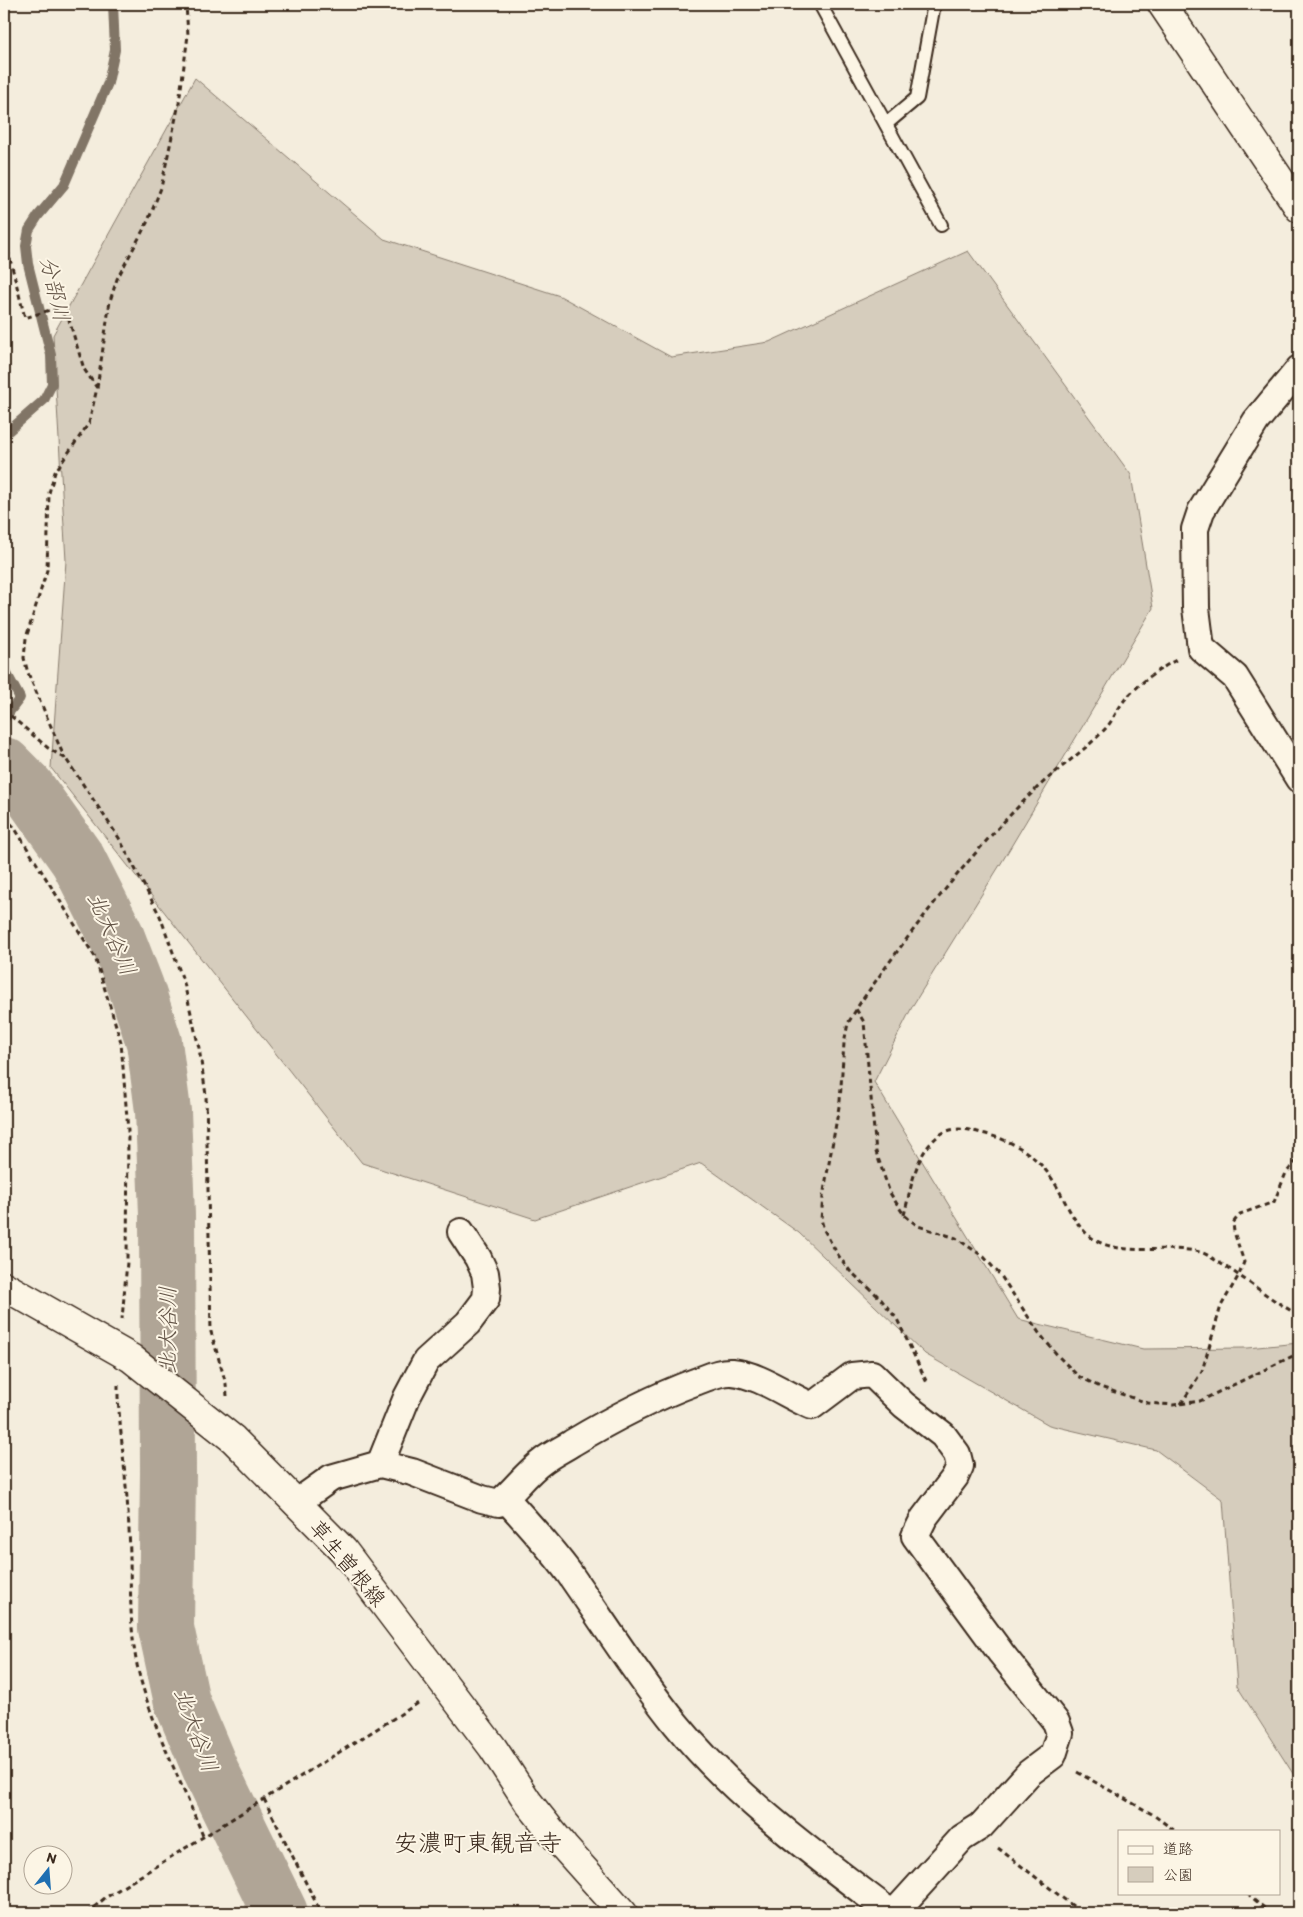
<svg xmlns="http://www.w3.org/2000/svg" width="1303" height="1917" font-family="Itim,'Klee One',sans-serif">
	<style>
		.green { fill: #d6cdbd; stroke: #887c6e }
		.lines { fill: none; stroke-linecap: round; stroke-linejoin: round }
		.stream { stroke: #817466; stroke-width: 10 }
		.river { stroke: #b0a596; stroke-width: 56 }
		.lane-casing { stroke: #3b2a1e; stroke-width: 16 }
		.street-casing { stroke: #3b2a1e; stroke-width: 30 }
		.secondary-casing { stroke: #3b2a1e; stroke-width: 31 }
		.path { stroke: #3b2a1e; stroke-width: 3; stroke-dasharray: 5 4; stroke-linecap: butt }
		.lane { stroke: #fcf5e5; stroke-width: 12 }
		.street { stroke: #fcf5e5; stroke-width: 26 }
		.secondary { stroke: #fcf5e5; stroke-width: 28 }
		.labels { text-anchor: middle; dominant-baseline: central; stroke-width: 4; stroke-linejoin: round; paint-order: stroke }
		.street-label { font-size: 21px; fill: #3b2a1e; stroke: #fcf5e5 }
		.water-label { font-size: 22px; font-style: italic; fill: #645548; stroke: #fcf5e5 }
		.quarter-label { font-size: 24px; fill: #3b2a1e; stroke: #fcf5e5 }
	</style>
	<rect width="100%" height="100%" fill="#f4eddd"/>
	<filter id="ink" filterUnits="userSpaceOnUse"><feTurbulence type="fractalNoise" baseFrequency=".02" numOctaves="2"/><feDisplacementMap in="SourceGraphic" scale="10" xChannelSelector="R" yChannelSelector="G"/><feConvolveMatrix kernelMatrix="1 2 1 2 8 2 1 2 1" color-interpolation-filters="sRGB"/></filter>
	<g filter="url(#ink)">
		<polygon class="green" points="195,78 384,239 560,296 671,357 769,342 968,251 1131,475 1153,608 1000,865 913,1005 874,1082 1018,1319 1143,1349 1247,1348 1299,1343 1299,1783 1237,1686 1223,1500 1156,1450 1049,1425 925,1354 799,1233 701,1163 535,1219 362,1163 51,768 66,561 53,335"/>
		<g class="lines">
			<g class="stream">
				<polyline points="4,435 44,400 52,384 51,355 28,264 26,246 29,230 38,216 64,185 108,83 115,50 113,4"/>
				<polyline points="4,659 7,674 20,698 4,719"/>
			</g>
			<polyline class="river" points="4,765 27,788 78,860 116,935 136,987 154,1042 163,1111 167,1215 168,1473 166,1628 182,1702 211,1771 280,1913"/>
			<g class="lane-casing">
				<g id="lane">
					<polyline points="820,4 941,225"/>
					<polyline points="886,124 917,98 934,4"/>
				</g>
			</g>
			<g class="street-casing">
				<g id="street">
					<polyline points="1299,369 1256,421 1201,511 1195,529 1196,608 1201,648 1235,677 1299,779"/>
					<polyline points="380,1464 407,1397 426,1361 468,1323 486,1299 487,1288 485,1273 478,1258 461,1232"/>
					<path d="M 505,1498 C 527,1522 549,1546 569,1573 C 604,1623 637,1676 676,1724 C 736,1798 816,1856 891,1913"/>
					<path d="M 296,1503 L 331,1478 L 380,1464 L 412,1472 L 482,1499 L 499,1503 C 515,1490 526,1473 543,1461 C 552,1454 563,1449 572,1443 C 612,1419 652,1398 695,1382 C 707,1378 719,1371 732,1372 C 760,1375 786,1395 812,1406 L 852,1376 L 872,1374 L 904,1405 L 943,1435 L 957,1454 L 960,1466 L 955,1477 L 924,1518 L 915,1536 L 1001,1653 L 1056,1722 L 1060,1733 L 1053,1755 L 1029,1773 L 981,1826 L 962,1838 L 894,1913"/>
				</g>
			</g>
			<g class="secondary-casing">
				<g id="secondary">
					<polyline points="1162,4 1299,208"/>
					<polyline points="4,1286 131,1358 233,1439 343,1550 493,1748 528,1802 564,1847 623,1913"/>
				</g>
			</g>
			<g class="path">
				<polyline points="4,242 7,247 25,318 50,310 60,311 69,320 84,369 97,388 89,423 55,472 49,493 47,570 26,638 24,658 28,673 65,759"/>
				<polyline points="97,388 110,301 117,279 148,221 161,188 179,103 188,35 186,4"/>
				<path d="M 1176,660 C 1157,670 1136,686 1123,702 C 1117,710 1113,720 1106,728 C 1085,751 1058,768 1035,790 C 969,854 909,933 856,1009 L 864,1022 L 876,1152 L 890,1193 L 904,1215 L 918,1226 L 956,1238 L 984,1257 L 1001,1276 L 1039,1333 L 1059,1357 L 1078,1376 L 1100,1387 L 1148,1403 L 1173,1405 L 1200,1401 L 1299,1353"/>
				<polyline points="4,710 48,748 66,759 119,838 160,916 184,983 199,1048 206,1095 211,1332 226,1384 227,1396"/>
				<polyline points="4,817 14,827 95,957 121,1042 128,1131 127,1262 122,1319"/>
				<polyline points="856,1010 848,1023 844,1043 840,1101 823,1197 821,1219 824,1230 838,1255 850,1271 879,1297 897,1319 928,1385"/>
				<path d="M 904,1215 C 910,1193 914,1162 930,1144 C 945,1126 960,1127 981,1133 C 1009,1139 1033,1152 1050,1176 C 1065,1196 1071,1223 1092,1238 C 1121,1258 1167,1244 1200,1252 C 1208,1254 1216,1261 1223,1265 C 1249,1281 1272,1301 1299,1315"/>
				<path d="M 118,1385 L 118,1397 C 121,1441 127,1485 129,1530 C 132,1579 127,1633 141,1681 C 156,1735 183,1785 203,1836"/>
				<polyline points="1181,1404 1202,1371 1221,1306 1239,1275 1244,1262 1234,1232 1233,1223 1240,1214 1274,1202 1286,1173 1299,1158"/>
				<polyline points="1077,1772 1152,1814 1175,1831"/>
				<polyline points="264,1799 321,1913"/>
				<polyline points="998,1848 1082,1913"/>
				<polyline points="1247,1893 1270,1913"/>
				<polyline points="87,1913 105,1898 420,1702"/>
			</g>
			<use href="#lane" class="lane"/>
			<use href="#street" class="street"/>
			<use href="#secondary" class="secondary"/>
		</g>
	</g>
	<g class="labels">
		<g class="street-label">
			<text transform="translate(348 1563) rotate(50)">草生曽根線</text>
		</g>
		<g class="water-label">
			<text transform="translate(55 289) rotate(77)">分部川</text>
			<text transform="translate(112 934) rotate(66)">北大谷川</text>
			<text transform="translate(167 1330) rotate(-90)">北大谷川</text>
			<text transform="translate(196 1730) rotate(70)">北大谷川</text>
		</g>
		<g class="quarter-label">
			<text x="478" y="1842">安濃町東観音寺</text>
		</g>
	</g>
	<rect width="1303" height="1917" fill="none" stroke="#fcf5e5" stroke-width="20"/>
	<rect x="10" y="10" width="1283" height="1897" fill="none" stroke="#3b2a1e" stroke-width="2" filter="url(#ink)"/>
	<rect x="1118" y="1830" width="162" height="65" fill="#fcf5e5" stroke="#afa495"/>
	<rect x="1128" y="1846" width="25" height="8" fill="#fcf5e5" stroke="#afa495"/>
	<text x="1163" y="1854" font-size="15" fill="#3b2a1e">道路</text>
	<rect x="1128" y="1867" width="25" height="15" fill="#d6cdbd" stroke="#afa495"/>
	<text x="1163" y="1880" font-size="15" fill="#3b2a1e">公園</text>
	<g transform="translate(48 1870) rotate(17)"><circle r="24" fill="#fcf5e5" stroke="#afa495"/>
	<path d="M0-4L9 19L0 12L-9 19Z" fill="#1f6fb2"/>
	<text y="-8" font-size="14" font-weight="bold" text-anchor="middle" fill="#3b2a1e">N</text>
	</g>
</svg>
